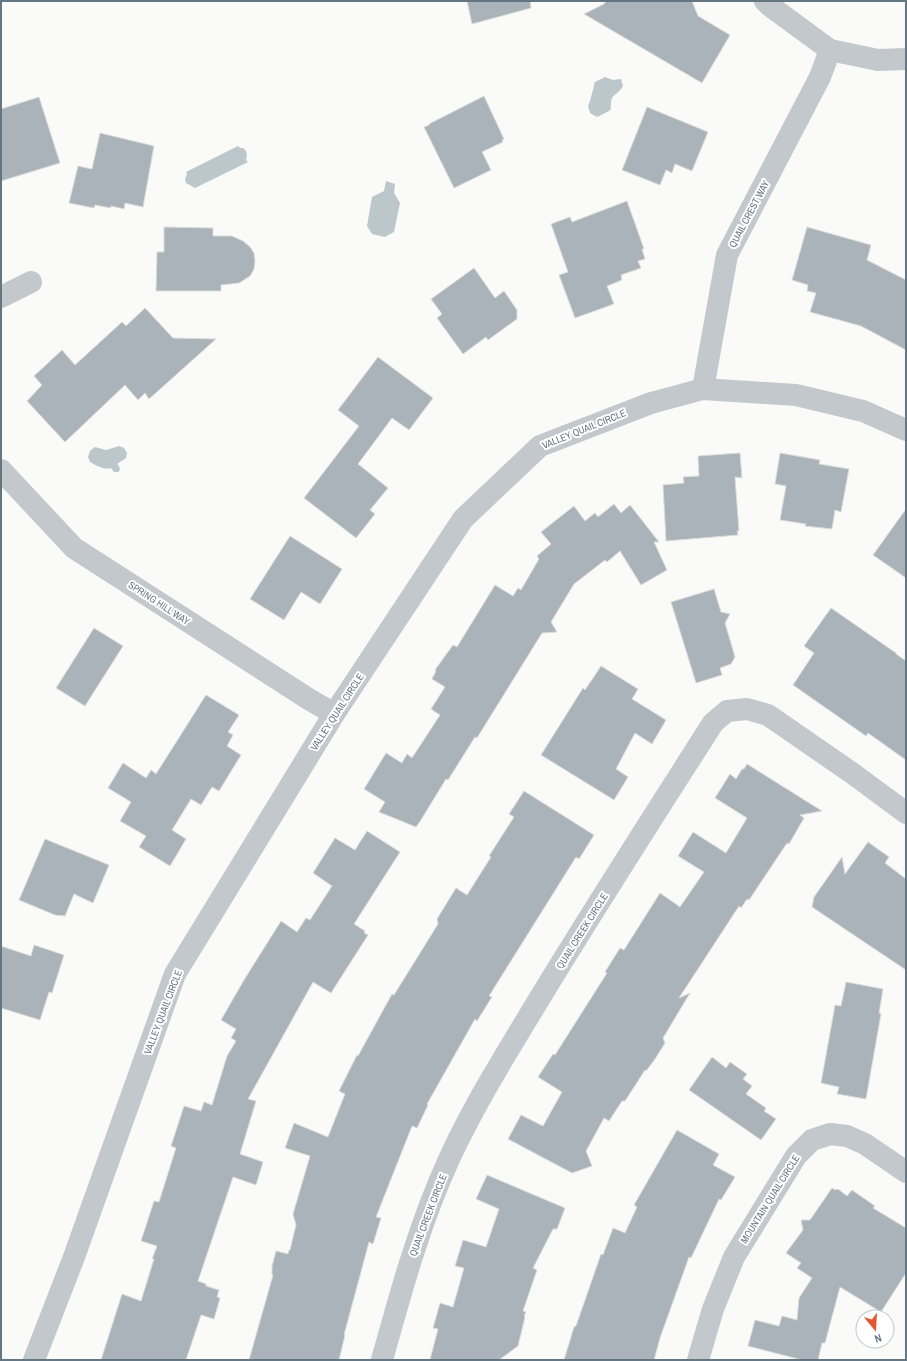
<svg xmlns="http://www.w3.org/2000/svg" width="907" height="1361" font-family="'Archivo Narrow',sans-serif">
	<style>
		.water { fill: #bbc7cb }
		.building { fill: #aab3b9; stroke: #dcdcda }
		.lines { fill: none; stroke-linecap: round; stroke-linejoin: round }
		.street { stroke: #c3c8cc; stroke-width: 22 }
		.labels { text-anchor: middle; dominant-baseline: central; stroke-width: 4; stroke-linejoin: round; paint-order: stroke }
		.street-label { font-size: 10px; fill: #657683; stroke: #fff }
	</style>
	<rect width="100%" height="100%" fill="#fafaf8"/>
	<g class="water">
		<path d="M 605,77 L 613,80 L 621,79 L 623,86 C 616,98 610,92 611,109 L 609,111 L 597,117 L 590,113 L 588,106 L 590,101 L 595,82 Z"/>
		<polygon points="238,146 240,148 243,148 246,151 247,155 246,160 248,162 195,188 186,183 185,179 187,174 186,172"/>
		<polygon points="386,181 395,184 394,193 400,203 394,232 385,237 372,234 367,226 372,197 384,191"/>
		<path d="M 119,446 L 124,448 L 127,453 L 126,458 L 117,464 L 119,466 L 120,470 L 118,472 L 114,472 L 111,468 C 106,471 95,465 90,462 L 88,457 L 90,451 L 95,447 L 106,450 Z"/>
	</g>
	<g class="building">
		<polygon points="467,1 530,1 531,8 472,24"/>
		<polygon points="606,1 692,1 698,16 730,35 702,83 584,14 604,4"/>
		<polygon points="484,96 504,139 502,140 503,142 482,152 491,170 454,188 424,127 429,125 429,124"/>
		<polygon points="39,97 60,163 1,181 1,109"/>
		<polygon points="647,107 708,132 692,171 675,164 672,173 666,170 660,185 622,170"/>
		<polygon points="100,133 154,146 143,207 125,203 124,209 111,206 111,208 95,205 94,208 69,203 78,166 92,169"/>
		<polygon points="627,201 644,249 642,249 645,259 638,261 641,268 621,275 622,280 607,286 614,304 575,318 559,275 568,272 551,224 570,217 572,222"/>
		<polygon points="164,227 213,228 213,236 232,236 243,241 250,247 254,253 255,261 254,269 250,276 239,283 221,285 221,291 156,291 157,252 164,252"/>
		<polygon points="807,227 871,245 867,260 906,280 906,350 861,326 810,312 816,293 807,291 808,285 792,280"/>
		<polygon points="474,268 495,298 504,291 517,310 517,319 488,340 486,337 463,354 437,318 442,314 431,299"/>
		<polygon points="145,308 173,338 216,339 149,399 145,393 138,400 125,385 65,442 27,401 42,385 34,376 62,350 75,365 122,322 126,326"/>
		<polygon points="378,357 433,398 409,430 392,418 358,464 388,488 370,510 375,514 356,538 304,498 359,426 338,410"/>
		<polygon points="740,453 742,478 735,477 739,531 737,531 738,535 666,541 663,485 684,483 683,477 699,476 698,456"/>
		<polygon points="780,453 820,460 819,464 849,469 841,512 835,510 832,529 805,526 806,524 780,520 786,486 775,484"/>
		<polygon points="614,504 621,513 630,505 659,542 654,542 667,570 641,585 620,551 607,562 605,560 574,584 551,622 557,632 542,633 477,738 475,737 448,780 446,779 419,823 416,827 379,812 385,802 364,789 386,753 402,763 407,754 412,758 440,715 431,709 445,687 432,679 436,671 435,670 453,645 457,647 495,585 513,596 518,588 521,590 539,559 537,556 551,544 541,532 574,506 585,521 595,513 598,517"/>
		<polygon points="906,509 906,578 873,555"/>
		<polygon points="290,536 342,569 320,604 301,592 284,620 250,599"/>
		<polygon points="714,589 721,612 730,614 725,623 735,657 731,664 720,668 722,675 696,683 671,602"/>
		<polygon points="831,608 896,653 896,654 906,661 906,760 868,733 866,736 793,685 814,653 804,646"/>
		<polygon points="94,628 123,646 85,706 56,688"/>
		<polygon points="601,666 638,689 632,699 666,720 652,744 635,733 616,769 628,777 614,800 541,755 583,688 585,690"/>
		<polygon points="206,695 239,715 228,732 233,735 227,746 241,755 219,791 212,787 201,805 191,799 172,830 186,839 170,866 139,847 146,836 120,821 131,802 108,788 123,763 146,778 151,770 156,774"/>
		<polygon points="747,764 822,811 800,815 804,818 789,844 787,843 749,900 747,899 741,908 739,906 679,998 690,993 663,1038 665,1043 655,1059 646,1071 645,1070 625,1101 622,1101 609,1121 604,1118 586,1151 592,1166 572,1173 508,1139 521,1115 543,1126 562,1092 538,1077 553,1054 555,1055 607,973 605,972 620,948 624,950 660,893 680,907 704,872 678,856 693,832 726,853 747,818 715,798 730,774 736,779 742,769 744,769"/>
		<polygon points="524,791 594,835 579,859 576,857 489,996 492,997 477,1021 475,1019 427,1104 428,1105 417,1128 412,1126 376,1217 381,1218 373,1244 369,1242 344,1335 345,1335 339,1360 249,1360 273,1275 272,1275 272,1266 276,1251 288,1254 289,1250 290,1250 296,1225 293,1214 310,1156 285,1148 294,1123 328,1137 345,1094 339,1091 357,1055 358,1056 392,994 394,995 438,924 437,919 456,888 467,895 491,857 489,856 514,817 509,814"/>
		<polygon points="367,831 400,852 354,924 365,931 364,933 368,935 331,993 313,982 248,1099 256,1101 240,1154 263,1162 256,1185 233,1177 198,1281 206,1284 206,1286 219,1290 217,1297 220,1298 214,1319 201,1315 186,1360 101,1360 122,1294 141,1301 154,1259 152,1259 157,1246 141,1241 154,1201 159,1202 176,1148 171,1146 184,1106 201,1111 204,1102 212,1105 227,1056 236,1041 231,1038 236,1029 221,1020 244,980 281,921 297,932 306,918 310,920 332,886 313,873 335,838 355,850"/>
		<polygon points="45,839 109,865 93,903 74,894 65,916 55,915 19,900"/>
		<polygon points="868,842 889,857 885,863 906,879 906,970 812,907 814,897 842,857 845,874"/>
		<polygon points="34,945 64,955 52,993 49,992 40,1020 1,1008 1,946 31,956"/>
		<polygon points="846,982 883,989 879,1013 881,1014 866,1099 837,1094 839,1087 821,1083 835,1005 841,1006"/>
		<polygon points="712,1057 726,1068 730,1062 747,1074 743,1079 752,1086 746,1094 766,1108 764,1111 776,1119 761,1140 689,1090"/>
		<polygon points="677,1130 719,1154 713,1165 735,1177 721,1200 719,1199 691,1258 689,1257 660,1338 654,1360 564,1360 574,1327 576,1326 601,1254 603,1255 613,1228 625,1233 637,1207 634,1205"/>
		<polygon points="487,1175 565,1208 557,1229 553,1229 533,1268 537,1270 523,1311 526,1312 524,1316 525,1317 518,1346 499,1360 430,1360 438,1329 433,1328 440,1303 453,1307 464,1268 455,1266 463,1240 486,1247 499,1209 476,1199"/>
		<polygon points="832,1188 835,1190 838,1189 847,1196 852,1190 875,1206 873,1208 906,1228 906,1273 881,1312 840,1287 825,1343 822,1343 818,1360 802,1360 748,1346 755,1320 779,1326 782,1316 797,1320 799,1298 812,1278 797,1268 801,1263 786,1253 803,1230 801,1220 810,1220"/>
	</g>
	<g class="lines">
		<g class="street">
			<polyline points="765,1 770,6 830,50 878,60 906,59"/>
			<polyline points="1,297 31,282"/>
			<polyline points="703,389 727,255 820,77 830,50"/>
			<polyline points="1,470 74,548 307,698 334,714"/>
			<polyline points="34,1360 74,1257 175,974 334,714 463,519 540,446 651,403 703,389 796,395 863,411 906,430"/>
			<path d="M 382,1360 C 401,1291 420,1222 450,1157 C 476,1101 509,1049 541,996 C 597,904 655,814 713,723 L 727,711 L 747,709 L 768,715 L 852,773 L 906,813"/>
			<polyline points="698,1360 713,1309 734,1257 796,1156 812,1140 830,1134 847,1136 865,1144 906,1172"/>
		</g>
	</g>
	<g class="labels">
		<g class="street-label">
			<text transform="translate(749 214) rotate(-62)">QUAIL CREST WAY</text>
			<text transform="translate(584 429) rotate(-22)">VALLEY QUAIL CIRCLE</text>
			<text transform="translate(159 603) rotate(33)">SPRING HILL WAY</text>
			<text transform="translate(337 712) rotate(-57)">VALLEY QUAIL CIRCLE</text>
			<text transform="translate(582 931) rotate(-58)">QUAIL CREEK CIRCLE</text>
			<text transform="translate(163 1012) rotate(-69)">VALLEY QUAIL CIRCLE</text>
			<text transform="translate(770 1199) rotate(-58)">MOUNTAIN QUAIL CIRCLE</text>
			<text transform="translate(428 1215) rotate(-69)">QUAIL CREEK CIRCLE</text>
		</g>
	</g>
	<rect width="907" height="1361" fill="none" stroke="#657683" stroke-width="4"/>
	<g transform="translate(875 1329) rotate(162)"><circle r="19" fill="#ffffff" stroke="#c1c8cd"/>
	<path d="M0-3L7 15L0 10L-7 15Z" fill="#e4572e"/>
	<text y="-6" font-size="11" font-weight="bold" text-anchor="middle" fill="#657683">N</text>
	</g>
</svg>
